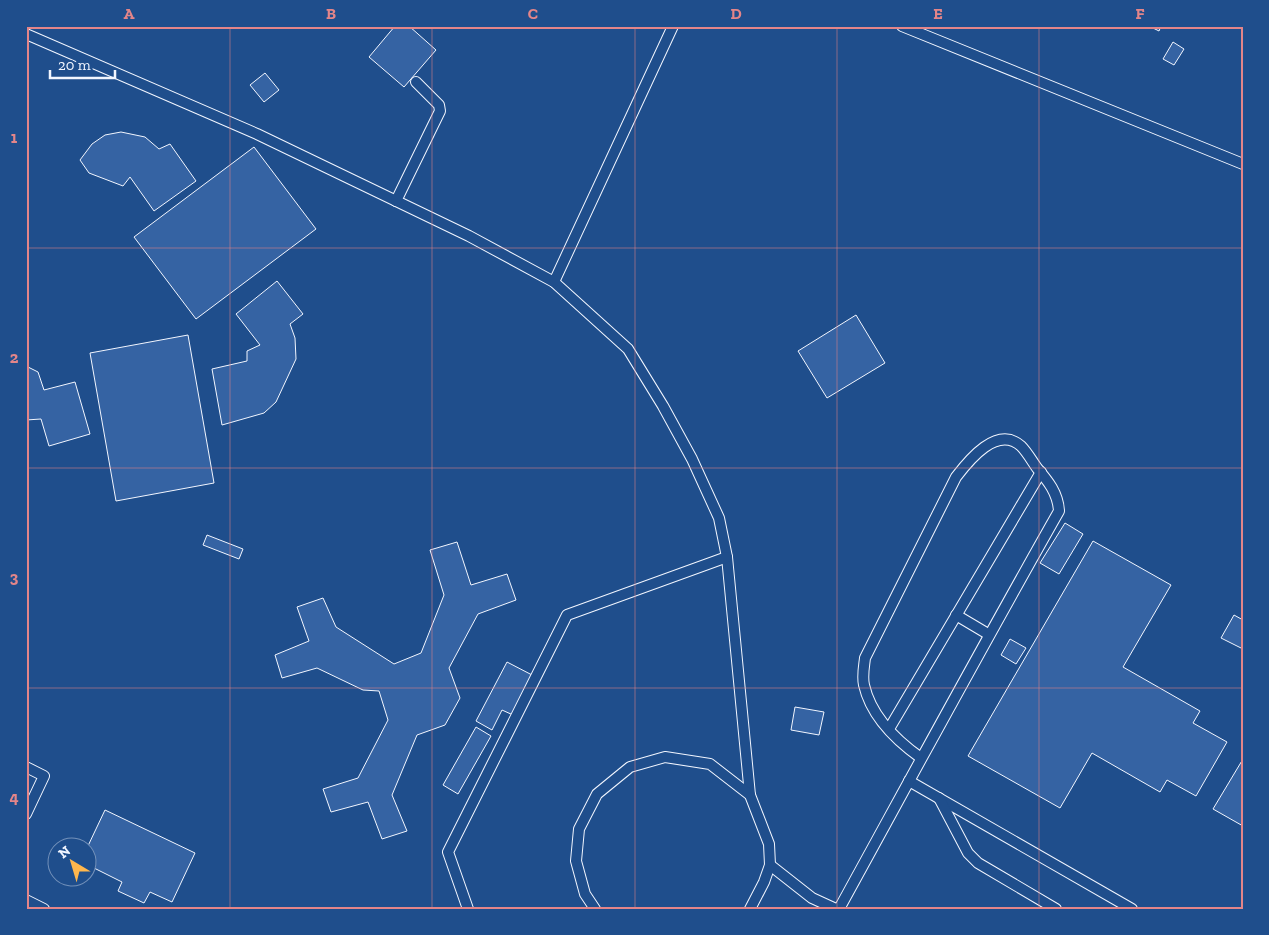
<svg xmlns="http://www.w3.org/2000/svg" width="1269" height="935" font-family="'Zilla Slab',serif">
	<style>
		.building { fill: #3563a3; stroke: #f2f6ff }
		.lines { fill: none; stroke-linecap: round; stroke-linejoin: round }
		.service-casing { stroke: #f2f6ff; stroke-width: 12 }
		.service { stroke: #1f4e8c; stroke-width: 10 }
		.grid { fill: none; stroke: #e38589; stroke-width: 1; stroke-opacity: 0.55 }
		.neatline { fill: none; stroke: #e38589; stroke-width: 2 }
		.grid-label { font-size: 16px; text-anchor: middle; font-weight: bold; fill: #e38589 }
	</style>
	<rect width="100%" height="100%" fill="#1f4e8c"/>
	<g class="building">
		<polygon points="395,26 409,26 436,50 404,87 369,57"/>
		<polygon points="1149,26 1161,26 1159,31"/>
		<polygon points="1173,42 1184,49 1174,65 1163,59"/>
		<polygon points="265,73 279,90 264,102 250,85"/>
		<polygon points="121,132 145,137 159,149 170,144 196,181 154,211 130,177 123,186 89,173 80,160 92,144 105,135"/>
		<polygon points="254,147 316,229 196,319 134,237"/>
		<polygon points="277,281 303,314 290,324 295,338 296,359 276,402 264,413 222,425 212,369 247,361 247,351 260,345 236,314"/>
		<polygon points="856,315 885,363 827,398 798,351"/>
		<polygon points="188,335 214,483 116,501 90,353"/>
		<polygon points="26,366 38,372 44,390 75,382 90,434 49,446 41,419 26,420"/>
		<polygon points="1065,523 1083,534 1059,574 1040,563"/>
		<polygon points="207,535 243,549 239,559 203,545"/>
		<polygon points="1093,541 1171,585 1123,667 1200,711 1193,723 1227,742 1196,796 1167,780 1160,792 1092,753 1060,808 968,756"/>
		<polygon points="457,542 471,585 507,574 516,600 478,614 449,668 460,698 445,725 417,735 392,795 407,831 382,839 368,802 331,812 323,789 358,778 388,720 379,691 363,690 317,668 282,678 275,655 309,641 297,607 323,598 336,627 394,664 421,653 444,595 430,550"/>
		<polygon points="1234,615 1243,620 1243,649 1221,638"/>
		<polygon points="1010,639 1026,648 1016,664 1001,655"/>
		<polygon points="507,662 534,676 513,715 502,710 492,730 476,721"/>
		<polygon points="795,707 824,712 819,735 791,730"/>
		<polygon points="476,727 491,736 458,794 443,785"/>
		<polygon points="1243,759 1243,826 1213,809"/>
		<polygon points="105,810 195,853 172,902 150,892 144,903 118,891 122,882 88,865 87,848"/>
	</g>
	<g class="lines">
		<g class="service-casing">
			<g id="service">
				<polyline points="902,26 1243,164"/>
				<polyline points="26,34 257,134 469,236 554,282 628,349 663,406 692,459 719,518 727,557 750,795"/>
				<polyline points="396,201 440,111 439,105 416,82"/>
				<polyline points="554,282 673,26"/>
				<polyline points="956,615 988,634"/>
				<polyline points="889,729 1041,472"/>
				<polyline points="26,767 44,776 26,814"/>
				<polyline points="909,781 1132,909"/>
				<polyline points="939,798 968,853 978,863 1056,909"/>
				<polyline points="770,865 812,898 836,909"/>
				<polyline points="26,900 44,909"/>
				<polyline points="468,909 448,852 567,615 727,557"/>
				<polyline points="595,909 585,894 576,861 579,829 597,794 630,767 665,757 710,764 750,795 769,844 770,865 764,882 750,909"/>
				<path d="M 839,909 C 912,776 984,643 1059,511 C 1058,493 1048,481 1037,468 C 1032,461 1027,452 1021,446 C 997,425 969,460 956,477 L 865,658 C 864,667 862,676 864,685 C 871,716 897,741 921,758"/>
			</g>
		</g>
		<use href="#service" class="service"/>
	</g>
	<path class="grid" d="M 230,26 L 230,909M 432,26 L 432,909M 635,26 L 635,909M 837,26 L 837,909M 1039,26 L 1039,909M 26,248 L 1243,248M 26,468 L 1243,468M 26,688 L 1243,688"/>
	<rect width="1269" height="935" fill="none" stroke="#1f4e8c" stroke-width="55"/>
	<g transform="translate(72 862) rotate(322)"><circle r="24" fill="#1f4e8c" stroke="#7391ba"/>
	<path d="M0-4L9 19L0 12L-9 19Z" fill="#ffb74d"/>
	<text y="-8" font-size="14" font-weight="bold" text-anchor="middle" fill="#f2f6ff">N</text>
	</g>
	<path d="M50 70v8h65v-8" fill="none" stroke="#f2f6ff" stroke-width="2.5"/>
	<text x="58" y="70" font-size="15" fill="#f2f6ff" stroke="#1f4e8c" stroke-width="4" paint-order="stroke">20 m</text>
	<rect x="28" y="28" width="1214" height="880" class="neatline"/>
	<g class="grid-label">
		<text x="129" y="19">A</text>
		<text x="331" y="19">B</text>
		<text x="533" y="19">C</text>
		<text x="736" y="19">D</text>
		<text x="938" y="19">E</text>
		<text x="1140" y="19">F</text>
		<text x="14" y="143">1</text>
		<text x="14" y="363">2</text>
		<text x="14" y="583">3</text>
		<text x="14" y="803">4</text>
	</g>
</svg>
